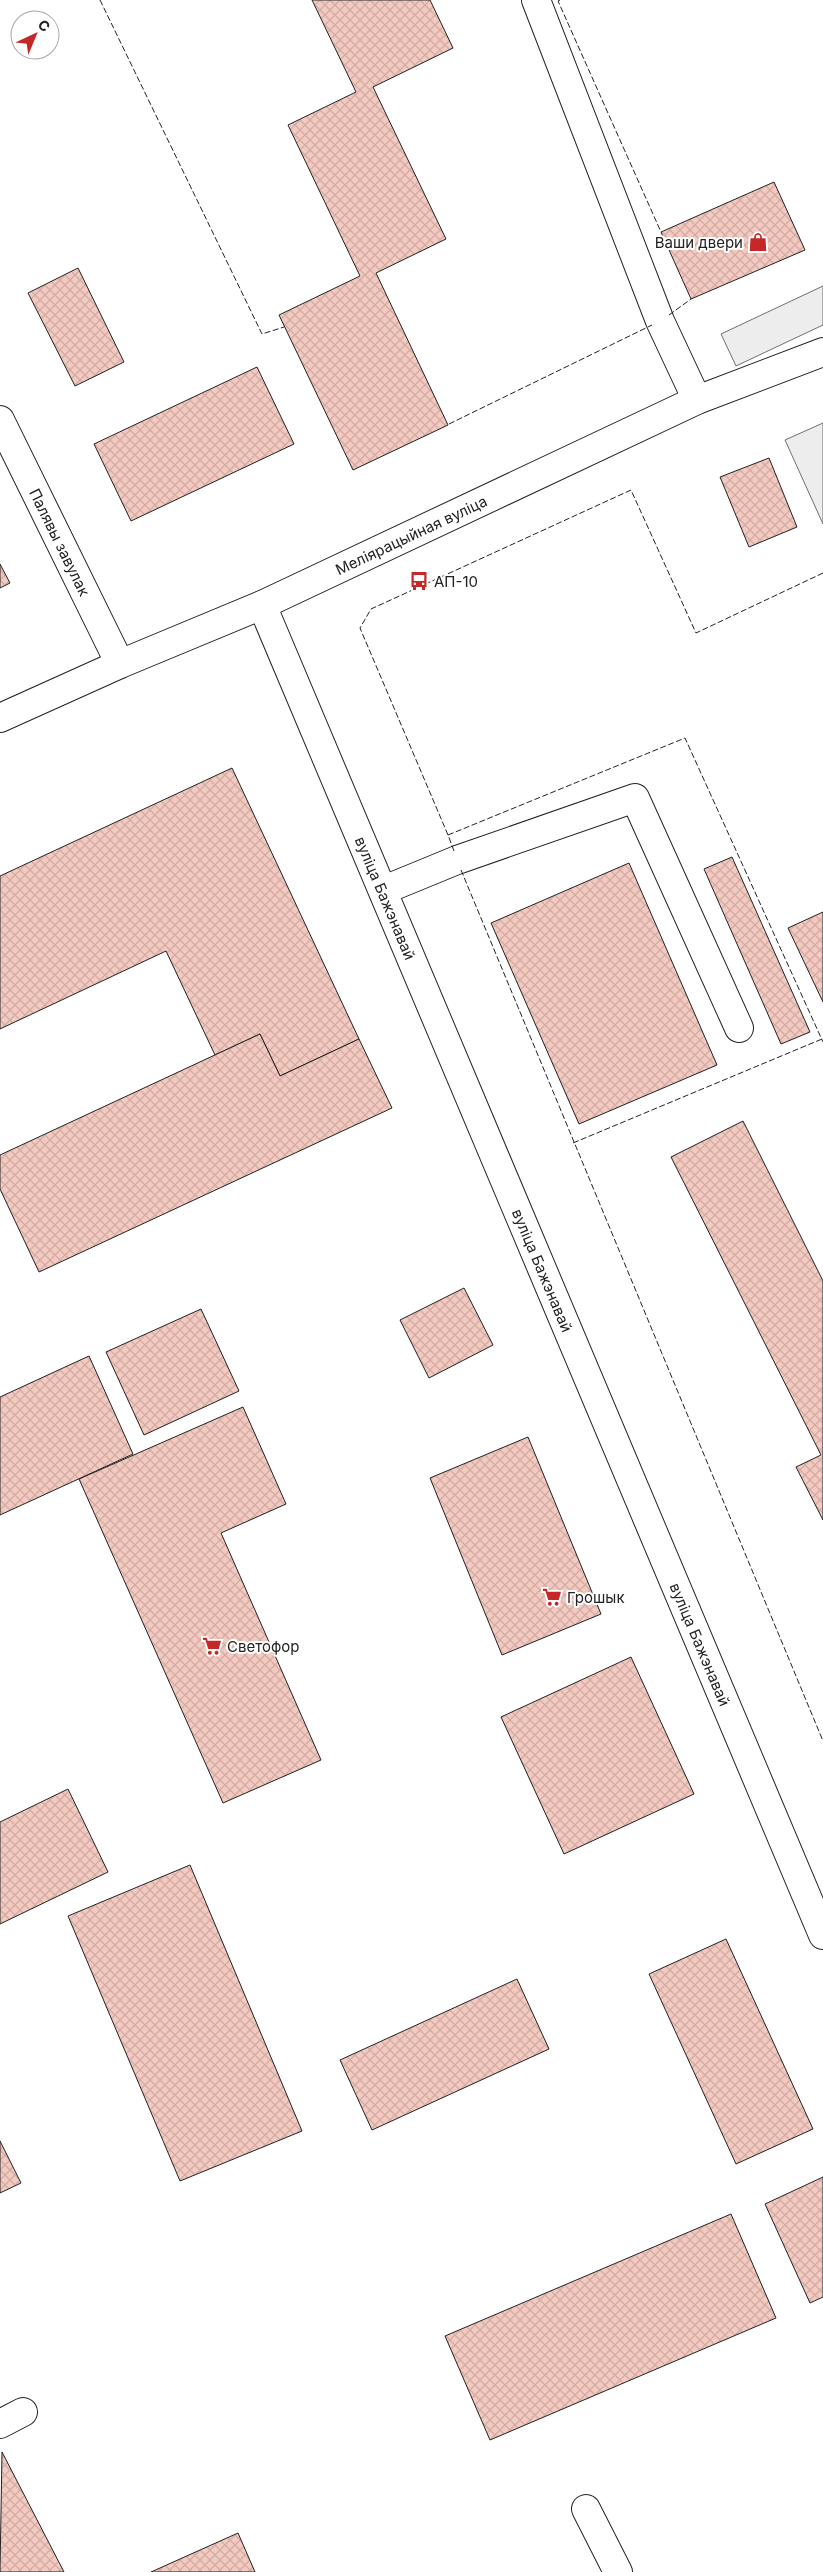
<svg xmlns="http://www.w3.org/2000/svg" width="823" height="2572" font-family="Inter,sans-serif">
	<style>
		.parking { fill: #ededed; stroke: #6f6f6f }
		.building { fill: url(#building-cross-hatch); stroke: #222 }
		.lines { fill: none; stroke-linecap: round; stroke-linejoin: round }
		.minor-casing { stroke: #222; stroke-width: 30 }
		.minor { stroke: #fff; stroke-width: 28 }
		.fence { stroke: #222; stroke-width: 1; stroke-dasharray: 6 2.5; stroke-linecap: butt }
		.labels { text-anchor: middle; dominant-baseline: central; stroke-width: 4; stroke-linejoin: round; paint-order: stroke }
		.poi-label { font-size: 15px; fill: #222; stroke: #fff; text-anchor: start }
		.street-label { font-size: 15px; fill: #222; stroke: #fff }
	</style>
	<defs>
		<pattern id="building-cross-hatch" width="8" height="8" patternUnits="userSpaceOnUse" patternTransform="scale(1.25)"><rect width="8" height="8" fill="#f3c9c0"/><path d="M0 0l8 8M0 8l8-8" fill="none" stroke="#d0aca5"/></pattern>
	</defs>
	<rect width="100%" height="100%" fill="#fff"/>
	<g class="parking">
		<polygon points="823,286 823,325 736,366 721,334"/>
		<polygon points="823,423 823,524 785,440"/>
	</g>
	<g class="building">
		<polygon points="312,0 430,0 453,48 373,87 446,239 376,273 448,425 353,470 279,315 360,276 288,125 356,92"/>
		<polygon points="774,182 805,250 691,299 661,232"/>
		<polygon points="78,268 124,362 75,386 28,293"/>
		<polygon points="257,367 294,444 131,521 94,444"/>
		<polygon points="769,458 797,527 749,547 720,477"/>
		<polygon points="0,564 10,583 0,588"/>
		<polygon points="232,768 359,1039 280,1076 260,1034 215,1055 166,951 0,1029 0,876"/>
		<polygon points="732,857 810,1032 781,1044 704,869"/>
		<polygon points="629,863 717,1065 579,1124 491,923"/>
		<polygon points="823,912 823,1002 788,928"/>
		<polygon points="260,1034 280,1076 359,1039 392,1108 39,1272 0,1189 0,1155"/>
		<polygon points="743,1121 823,1281 823,1520 796,1467 821,1455 671,1157"/>
		<polygon points="464,1288 493,1345 429,1378 400,1320"/>
		<polygon points="201,1309 239,1391 144,1435 106,1352"/>
		<polygon points="89,1356 133,1454 0,1515 0,1397"/>
		<polygon points="243,1407 286,1504 221,1533 321,1760 223,1803 79,1479"/>
		<polygon points="528,1437 601,1614 502,1655 430,1478"/>
		<polygon points="631,1657 694,1794 564,1854 501,1717"/>
		<polygon points="68,1789 108,1872 0,1924 0,1822"/>
		<polygon points="190,1865 302,2131 180,2181 68,1916"/>
		<polygon points="726,1939 813,2129 736,2164 649,1974"/>
		<polygon points="517,1979 549,2049 372,2130 340,2060"/>
		<polygon points="0,2141 21,2183 0,2193"/>
		<polygon points="823,2177 823,2297 810,2303 765,2204"/>
		<polygon points="731,2214 776,2318 490,2440 445,2336"/>
		<polygon points="2,2452 64,2572 0,2572"/>
		<polygon points="238,2533 255,2572 151,2572"/>
	</g>
	<g class="lines">
		<g class="minor-casing">
			<g id="minor">
				<polyline points="536,0 660,321 697,400"/>
				<path id="s1" d="M 0,420 L 120,664"/>
				<path id="s2" d="M 262,605 L 823,1935"/>
				<path id="s3" d="M 0,718 L 120,664 L 262,605 L 697,400 L 823,352"/>
				<polyline points="384,890 457,860 635,798 739,1028"/>
				<polyline points="0,2424 23,2412"/>
				<polyline points="586,2509 618,2572"/>
			</g>
		</g>
		<use href="#minor" class="minor"/>
		<g class="fence">
			<polyline points="100,0 262,334 284,327"/>
			<polyline points="560,0 558,1 661,232"/>
			<polyline points="669,315 691,299"/>
			<polyline points="449,424 652,325"/>
			<polyline points="448,835 360,628 371,609 631,490 696,633 823,573"/>
			<polyline points="454,851 448,835 685,738 823,1042"/>
			<polyline points="461,870 823,1741"/>
			<polyline points="573,1143 822,1039"/>
		</g>
	</g>
	<defs>
		<g id="shop-bare" transform="scale(1.5)"><path d="M-5-2.5h2.3a2.7 3.5 0 0 1 5.4 0H5L5.5 6h-11ZM-1.5-2.5h3a1.5 2.3 0 0 0-3 0Z" fill="#c62828" stroke="#fff" stroke-width="2.5" paint-order="stroke"/></g>
		<g id="bus-bare" transform="scale(1.5)"><path d="M-5-6H5V4H4V6H2V4H-2V6H-4V4H-5ZM-3.5-4V0h7V-4ZM-3.5 1.2v1.5H-2V1.2ZM2 1.2v1.5H3.5V1.2Z" fill="#c62828" stroke="#fff" stroke-width="2.5" paint-order="stroke"/></g>
		<g id="supermarket-bare" transform="scale(1.5)"><path d="M-6-5.5h2.5l.6 2H6L4.5 2H-2.5L-4.4-4H-6ZM-1.5 3.2a1.3 1.3 0 1 0 .1 0ZM3 3.2a1.3 1.3 0 1 0 .1 0Z" fill="#c62828" stroke="#fff" stroke-width="2.5" paint-order="stroke"/></g>
	</defs>
	<g fill-rule="evenodd">
		<use href="#shop-bare" x="758" y="242"/>
		<use href="#bus-bare" x="419" y="581"/>
		<use href="#supermarket-bare" x="552" y="1597"/>
		<use href="#supermarket-bare" x="212" y="1646"/>
	</g>
	<g class="labels">
		<g class="poi-label">
			<text x="743" y="242" text-anchor="end">Ваши двери</text>
			<text x="434" y="581">АП-10</text>
			<text x="567" y="1597">Грошык</text>
			<text x="227" y="1646">Светофор</text>
		</g>
		<g class="street-label">
			<text stroke="none"><textPath href="#s3" startOffset="450">Меліярацыйная вуліца</textPath></text>
			<text stroke="none"><textPath href="#s1" startOffset="136">Палявы завулак</textPath></text>
			<text stroke="none"><textPath href="#s2" startOffset="318">вуліца Бажэнавай</textPath></text>
			<text stroke="none"><textPath href="#s2" startOffset="722">вуліца Бажэнавай</textPath></text>
			<text stroke="none"><textPath href="#s2" startOffset="1128">вуліца Бажэнавай</textPath></text>
		</g>
	</g>
	<g transform="translate(35 35) rotate(44)"><circle r="24" fill="#ffffff" stroke="#a7a7a7"/>
	<path d="M0-4L9 19L0 12L-9 19Z" fill="#c62828"/>
	<text y="-8" font-size="14" font-weight="bold" text-anchor="middle" fill="#222222">С</text>
	</g>
</svg>
